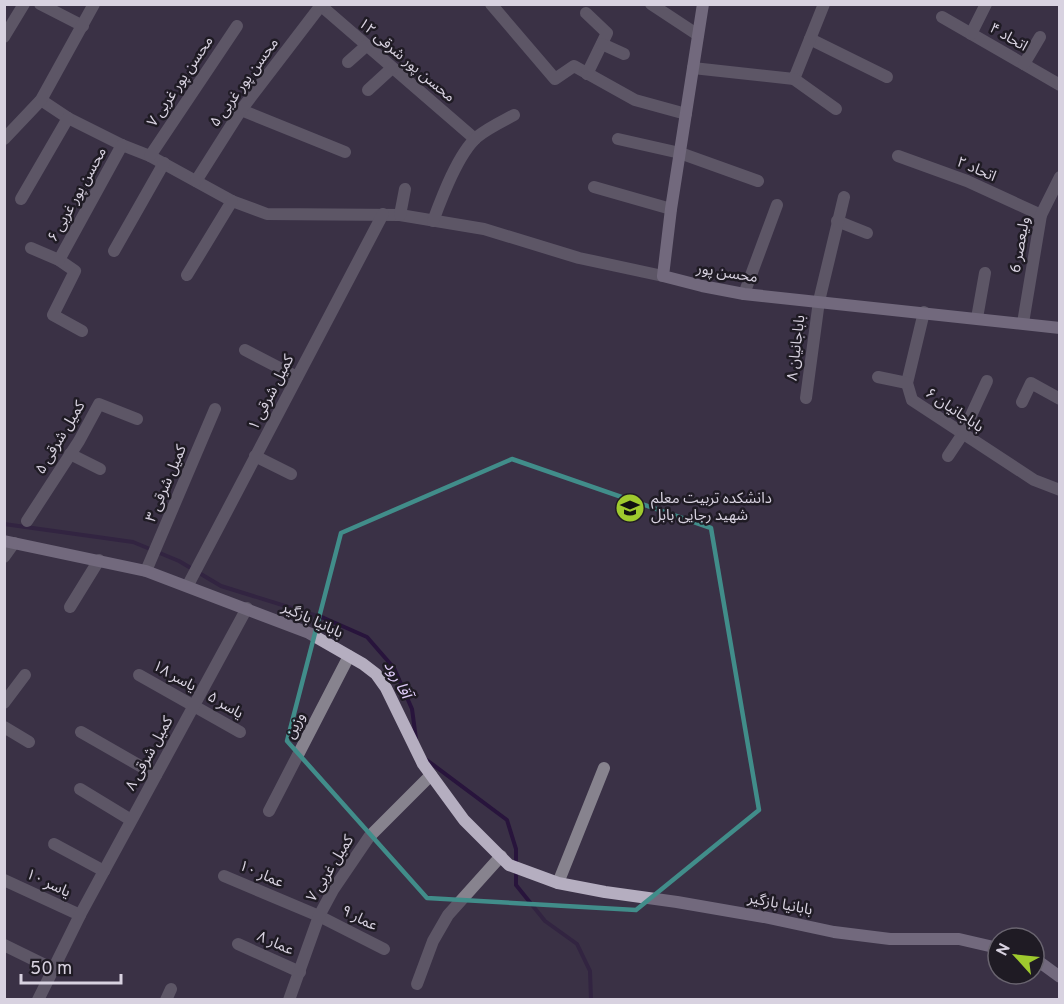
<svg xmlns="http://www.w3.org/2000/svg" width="1064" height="1004" font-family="Overpass,'Noto Sans Arabic',sans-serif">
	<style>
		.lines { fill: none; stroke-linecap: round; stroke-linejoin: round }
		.stream { stroke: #28143c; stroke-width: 4 }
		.street { stroke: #87838e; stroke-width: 12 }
		.secondary { stroke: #b5aec0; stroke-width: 12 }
		.marked { fill: none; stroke: #418d8a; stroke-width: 4.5; stroke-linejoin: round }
		.labels { text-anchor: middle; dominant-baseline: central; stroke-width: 5; stroke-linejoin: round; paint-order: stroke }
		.street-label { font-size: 15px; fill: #d8d2e0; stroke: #1f1b24 }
		.poi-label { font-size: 15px; fill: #d8d2e0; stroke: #1f1b24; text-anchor: start }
		.water-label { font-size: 16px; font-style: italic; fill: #ddcaf6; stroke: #1f1b24 }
	</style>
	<rect width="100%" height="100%" fill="#3a3146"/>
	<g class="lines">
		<g class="stream">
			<polyline points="4,524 133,542 179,561 221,586 324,618 367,637 394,668 412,709 416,739"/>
			<polyline points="424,758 507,820 516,849 516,864"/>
			<polyline points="516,871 516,885 545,921 577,944 590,971 591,1000"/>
		</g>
		<g class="street">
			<polyline points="40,4 83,26"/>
			<polyline points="319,4 475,139"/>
			<polyline points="491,4 555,79 574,66 635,100 686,114"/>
			<polyline points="651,4 698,35"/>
			<polyline points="586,13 607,33 587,74"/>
			<polyline points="942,17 1060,85"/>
			<polyline points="971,34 986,4"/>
			<polyline points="4,37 24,4"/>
			<polyline points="810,39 887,77"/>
			<polyline points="602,44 624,54"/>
			<polyline points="348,62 366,46"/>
			<polyline points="1024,64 1040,37"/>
			<polyline points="693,68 794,79 824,4"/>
			<polyline points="794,79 836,109"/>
			<polyline points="368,90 392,68"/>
			<polyline points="41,100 68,118 122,145 150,156 232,201 267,214 400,215 484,229 579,258 663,276"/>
			<polyline points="241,110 345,152"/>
			<polyline points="4,139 41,100 94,4"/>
			<polyline points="618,139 680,153 758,181"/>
			<polyline points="150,156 237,26"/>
			<polyline points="898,156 967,181 1041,215"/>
			<polyline points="196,181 241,110 322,4"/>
			<polyline points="594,187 671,209"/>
			<polyline points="21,199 68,118"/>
			<polyline points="400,215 405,189"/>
			<path d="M 433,221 C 442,197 458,154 477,137 C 488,128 501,122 514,115"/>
			<polyline points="837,221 867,233"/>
			<polyline points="31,248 59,260 75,271 53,315 82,331"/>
			<polyline points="114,251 164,163"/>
			<polyline points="59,260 122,145"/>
			<polyline points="187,275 232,201"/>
			<polyline points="744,294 777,205"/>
			<polyline points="924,312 907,383 912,400 1034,480 1060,490"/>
			<polyline points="977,318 985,273"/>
			<polyline points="1023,323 1041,215 1060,177"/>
			<polyline points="245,350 297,377"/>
			<polyline points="878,377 907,383"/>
			<polyline points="806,398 819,301 844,197"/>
			<polyline points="1022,402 1031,383 1060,399"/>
			<polyline points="70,454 100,469"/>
			<polyline points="255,456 291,474"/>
			<polyline points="948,456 962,435 987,381"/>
			<polyline points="27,521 79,441 99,404 137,419"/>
			<polyline points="4,557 14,543"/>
			<polyline points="146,571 215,409"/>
			<polyline points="188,585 383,214"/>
			<polyline points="70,607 99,560"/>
			<polyline points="139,675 240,732"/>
			<polyline points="4,703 25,675"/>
			<polyline points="4,727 29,742"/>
			<polyline points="81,732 156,775"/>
			<polyline points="80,789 131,820"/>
			<polyline points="269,811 349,656"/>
			<polyline points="54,844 104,871"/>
			<polyline points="224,876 319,916 384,949"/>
			<polyline points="4,880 80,915"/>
			<polyline points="558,883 604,768"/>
			<polyline points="238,944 300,972"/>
			<polyline points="4,945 53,969"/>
			<polyline points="417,984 433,941 448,915 501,856"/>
			<polyline points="38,1000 80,915 247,608"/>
			<polyline points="166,1000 171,989"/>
			<polyline points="289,1000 319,916 333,890 369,837 431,775"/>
		</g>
		<g class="secondary">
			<polyline points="703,4 671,209 663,276 702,286 744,294 1060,328"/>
			<polyline points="4,541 146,571 309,633 363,664 376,674 386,688 423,764 464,820 509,865 558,883 605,892 677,902 764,917 834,932 890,939 959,939 998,948"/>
			<polyline points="1034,958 1060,977"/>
		</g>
	</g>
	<path d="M0 0H1064V1004H0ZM 512,459 L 711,528 L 759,810 L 636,910 L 427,898 L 287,741 L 341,533 Z" fill="#3a3146" fill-opacity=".55" fill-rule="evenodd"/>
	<path class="marked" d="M 512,459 L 711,528 L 759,810 L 636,910 L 427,898 L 287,741 L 341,533 Z"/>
	<defs>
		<g id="university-disc" transform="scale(1.5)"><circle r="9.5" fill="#9fca2e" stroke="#1f1b24"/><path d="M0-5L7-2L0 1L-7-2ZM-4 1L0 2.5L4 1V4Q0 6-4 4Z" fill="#111"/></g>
	</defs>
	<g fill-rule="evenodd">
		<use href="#university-disc" x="630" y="508"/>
	</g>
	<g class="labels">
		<g class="street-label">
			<text transform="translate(1008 38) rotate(30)">اتحاد ۴</text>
			<text transform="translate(406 61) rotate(40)">محسن پور شرقی ۱۲</text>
			<text transform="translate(181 82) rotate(-56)">محسن پور غربی ۷</text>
			<text transform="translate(245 83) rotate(-54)">محسن پور غربی ۵</text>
			<text transform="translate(976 170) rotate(23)">اتحاد ۲</text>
			<text transform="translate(78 195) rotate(-61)">محسن پور غربی ۶</text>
			<text transform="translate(1021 245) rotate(-80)">ولیعصر 6</text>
			<text transform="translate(727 274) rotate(9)">محسن پور</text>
			<text transform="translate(797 348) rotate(-83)">باباجانیان ۸</text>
			<text transform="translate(272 393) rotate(-63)">کمیل شرقی ۱</text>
			<text transform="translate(954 411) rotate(34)">باباجانیان ۶</text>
			<text transform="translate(61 438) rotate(-59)">کمیل شرقی ۵</text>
			<text transform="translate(167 484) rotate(-67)">کمیل شرقی ۳</text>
			<text transform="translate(312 621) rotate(25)">بابانیا بازگیر</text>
			<text transform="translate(174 677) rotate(29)">یاسر ۱۸</text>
			<text transform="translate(225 706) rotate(30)">یاسر ۵</text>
			<text transform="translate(296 726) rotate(-63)">وزین</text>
			<text transform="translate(150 754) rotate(-61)">کمیل شرقی ۸</text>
			<text transform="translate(331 869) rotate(-58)">کمیل غربی ۷</text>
			<text transform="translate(261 875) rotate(23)">عمار ۱۰</text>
			<text transform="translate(48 884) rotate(25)">یاسر ۱۰</text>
			<text transform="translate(780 905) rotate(11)">بابانیا بازگیر</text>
			<text transform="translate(359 919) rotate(27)">عمار ۹</text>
			<text transform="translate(275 944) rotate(24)">عمار ۸</text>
		</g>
		<g class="poi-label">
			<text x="651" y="499">دانشکده تربیت معلم<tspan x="651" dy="17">شهید رجایی بابل</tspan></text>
		</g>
		<g class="water-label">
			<text transform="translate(397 680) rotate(61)">آقا رود</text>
		</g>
	</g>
	<rect width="1064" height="1004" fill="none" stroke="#d8d2e0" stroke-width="12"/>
	<g transform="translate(1016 956) rotate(297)"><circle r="28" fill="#1f1b24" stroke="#69646f" stroke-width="1.5"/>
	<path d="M0-4.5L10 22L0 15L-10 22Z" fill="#9fca2e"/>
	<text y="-9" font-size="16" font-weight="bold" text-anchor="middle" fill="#d8d2e0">N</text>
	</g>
	<path d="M21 974v9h100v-9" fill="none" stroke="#d8d2e0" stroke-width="3"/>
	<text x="30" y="974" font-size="18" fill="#d8d2e0" stroke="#1f1b24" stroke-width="4.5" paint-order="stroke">50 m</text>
</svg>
